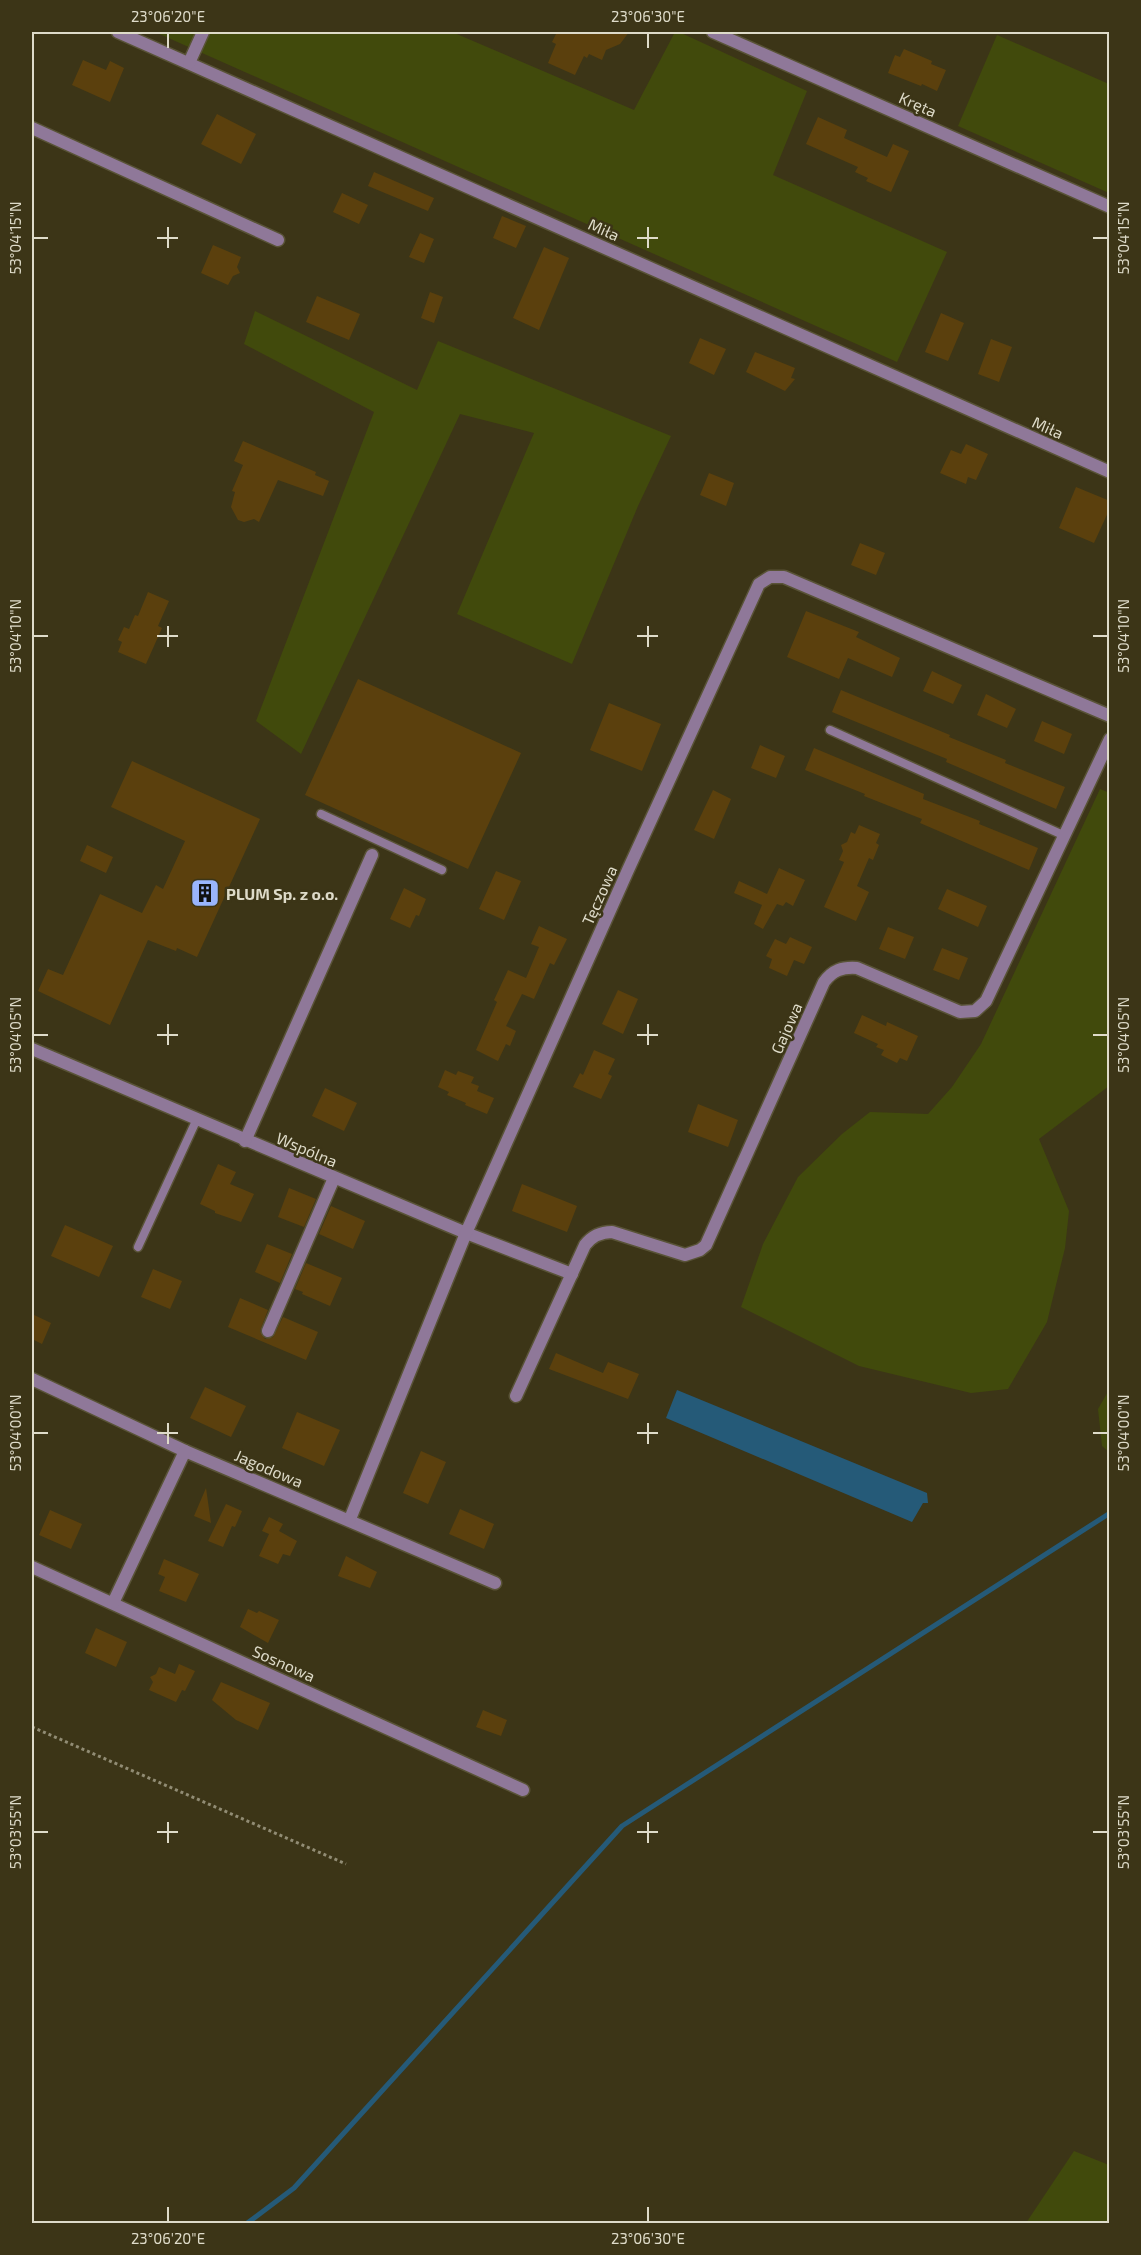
<svg xmlns="http://www.w3.org/2000/svg" width="1141" height="2255" font-family="'Exo 2',sans-serif">
	<style>
		.green { fill: #414a0c }
		.water { fill: #255a78 }
		.lines { fill: none; stroke-linecap: round; stroke-linejoin: round }
		.stream { stroke: #255a78; stroke-width: 5 }
		.building { fill: #5b400d }
		.service-casing { stroke: #595337; stroke-width: 11 }
		.minor-casing { stroke: #595337; stroke-width: 15 }
		.path { stroke: #918c74; stroke-width: 3; stroke-dasharray: 3 3; stroke-linecap: butt }
		.service { stroke: #8f7899; stroke-width: 8 }
		.minor { stroke: #8f7899; stroke-width: 12 }
		.ticks { fill: none; stroke: #dedbc9; stroke-width: 2 }
		.labels { text-anchor: middle; dominant-baseline: central; stroke-width: 5; stroke-linejoin: round; paint-order: stroke }
		.street-label { font-size: 16px; fill: #dedbc9; stroke: #3c3517 }
		.poi-label { font-size: 16px; font-weight: bold; fill: #dedbc9; stroke: #3c3517; text-anchor: start }
		.neatline { fill: none; stroke: #dedbc9; stroke-width: 2 }
		.ticks-label { font-size: 15px; text-anchor: middle; fill: #dedbc9 }
	</style>
	<rect width="100%" height="100%" fill="#3c3517"/>
	<g class="green">
		<polygon points="155,32 452,32 634,110 675,32 679,32 807,91 773,175 947,252 897,362"/>
		<polygon points="997,35 1109,84 1109,193 958,126"/>
		<polygon points="255,311 417,390 438,341 671,436 638,506 572,664 457,614 534,433 460,414 301,754 256,721 374,412 244,344"/>
		<polygon points="1100,789 1110,793 1109,1086 1039,1139 1069,1211 1065,1248 1047,1322 1008,1389 971,1393 859,1366 741,1307 763,1244 798,1177 842,1134 870,1112 928,1114 952,1087 981,1044"/>
		<polygon points="1109,1390 1109,1452 1102,1446 1098,1409"/>
		<polygon points="1074,2151 1109,2165 1109,2223 1026,2223"/>
	</g>
	<polygon class="water" points="677,1390 927,1493 928,1503 923,1503 912,1522 666,1418"/>
	<g class="lines">
		<polyline class="stream" points="246,2224 294,2188 622,1826 1110,1513"/>
	</g>
	<g class="building">
		<polygon points="557,32 629,32 620,44 606,50 602,60 589,54 587,58 584,56 575,75 548,63 556,44 552,42"/>
		<polygon points="904,49 932,61 931,64 946,70 937,91 922,84 921,86 888,73 895,55 900,57"/>
		<polygon points="83,60 106,70 110,61 124,68 110,102 72,85"/>
		<polygon points="217,114 256,134 241,164 201,144"/>
		<polygon points="818,117 847,130 844,138 887,157 893,144 909,151 891,192 866,181 868,178 855,172 858,167 806,144"/>
		<polygon points="374,172 434,198 428,211 368,186"/>
		<polygon points="342,193 368,205 359,224 333,212"/>
		<polygon points="502,216 526,226 516,248 493,238"/>
		<polygon points="420,233 434,239 424,263 409,257"/>
		<polygon points="213,245 241,257 237,267 240,273 233,276 228,285 201,273"/>
		<polygon points="544,247 569,258 539,330 513,318"/>
		<polygon points="430,292 443,297 434,323 421,318"/>
		<polygon points="317,296 360,314 349,340 306,322"/>
		<polygon points="941,313 964,323 948,361 925,352"/>
		<polygon points="700,338 726,349 714,375 689,363"/>
		<polygon points="991,339 1012,347 999,382 978,374"/>
		<polygon points="755,352 795,368 791,378 795,379 785,391 746,372"/>
		<polygon points="243,441 316,472 315,475 329,481 323,496 278,480 259,522 254,519 244,522 238,520 231,507 235,492 232,491 243,465 234,461"/>
		<polygon points="966,444 988,454 976,480 968,477 966,484 940,473 951,450 961,454"/>
		<polygon points="709,473 734,483 726,506 700,495"/>
		<polygon points="1076,487 1110,501 1110,508 1094,543 1059,528"/>
		<polygon points="860,543 885,553 876,575 851,565"/>
		<polygon points="148,592 169,601 158,626 162,628 146,664 118,652 122,642 118,640 124,627 129,629 135,615 138,616"/>
		<polygon points="806,611 859,632 856,637 900,658 892,677 848,658 839,679 787,657"/>
		<polygon points="932,671 962,685 953,704 923,691"/>
		<polygon points="358,679 521,753 468,869 305,795"/>
		<polygon points="841,690 950,735 949,737 1006,760 1005,763 1065,787 1056,809 946,762 947,759 832,712"/>
		<polygon points="986,694 1016,709 1007,728 977,715"/>
		<polygon points="609,703 661,724 642,771 590,750"/>
		<polygon points="1042,721 1072,734 1064,754 1034,741"/>
		<polygon points="760,745 785,756 776,778 751,768"/>
		<polygon points="814,748 924,794 923,799 980,821 979,824 1038,848 1029,870 920,823 922,819 864,796 865,794 805,770"/>
		<polygon points="132,761 260,819 197,957 177,948 176,951 148,940 110,1025 38,991 48,969 63,975 100,894 142,913 156,885 163,889 185,841 111,807"/>
		<polygon points="713,790 731,799 714,839 694,830"/>
		<polygon points="859,825 880,834 876,843 879,845 873,860 869,858 857,886 869,892 856,921 824,907 844,862 839,860 843,851 841,845 847,842 851,832 855,834"/>
		<polygon points="87,845 113,857 106,873 80,861"/>
		<polygon points="779,868 805,880 793,906 786,902 783,906 777,904 763,929 754,924 762,905 734,893 739,881 767,894"/>
		<polygon points="496,871 521,881 504,920 479,909"/>
		<polygon points="404,888 426,899 419,916 416,915 410,928 390,919"/>
		<polygon points="947,889 987,906 978,927 938,909"/>
		<polygon points="539,926 567,939 554,965 550,963 534,999 522,994 506,1026 516,1031 510,1046 506,1044 498,1061 476,1050 497,1002 494,1000 508,970 526,978 539,947 531,944"/>
		<polygon points="888,927 914,937 905,959 879,949"/>
		<polygon points="790,937 812,947 804,964 794,960 787,976 769,968 772,959 766,956 775,939 786,944"/>
		<polygon points="942,948 968,958 959,980 933,970"/>
		<polygon points="618,990 638,999 623,1034 602,1024"/>
		<polygon points="862,1015 886,1026 887,1022 918,1036 907,1061 900,1058 897,1063 881,1055 884,1050 876,1047 878,1044 854,1033"/>
		<polygon points="594,1050 615,1059 608,1074 612,1076 601,1099 573,1087 580,1073 583,1075"/>
		<polygon points="445,1070 456,1075 458,1071 474,1077 471,1083 479,1086 477,1091 494,1098 487,1114 465,1105 466,1103 447,1095 449,1092 438,1087"/>
		<polygon points="325,1088 357,1103 344,1131 312,1116"/>
		<polygon points="698,1104 738,1120 728,1147 688,1132"/>
		<polygon points="218,1164 236,1172 230,1184 254,1194 241,1222 215,1213 215,1211 200,1204"/>
		<polygon points="522,1184 577,1206 567,1232 512,1211"/>
		<polygon points="289,1188 316,1199 304,1227 278,1217"/>
		<polygon points="331,1206 365,1221 353,1249 319,1234"/>
		<polygon points="65,1225 113,1246 99,1277 51,1256"/>
		<polygon points="267,1244 292,1254 280,1283 255,1272"/>
		<polygon points="306,1263 342,1278 330,1306 302,1294 303,1292 295,1289"/>
		<polygon points="153,1269 182,1281 170,1309 141,1297"/>
		<polygon points="240,1298 268,1310 260,1331 265,1339 273,1337 283,1317 318,1332 306,1360 228,1327"/>
		<polygon points="32,1314 51,1323 42,1344 32,1339"/>
		<polygon points="556,1353 603,1373 608,1362 639,1374 628,1399 549,1369"/>
		<polygon points="205,1387 246,1406 231,1437 190,1418"/>
		<polygon points="297,1412 340,1430 324,1466 282,1448"/>
		<polygon points="421,1451 446,1462 428,1504 403,1493"/>
		<polygon points="206,1488 211,1523 194,1516"/>
		<polygon points="226,1504 242,1511 235,1527 232,1526 223,1547 208,1541"/>
		<polygon points="460,1509 494,1524 484,1549 449,1534"/>
		<polygon points="50,1510 82,1524 71,1549 39,1535"/>
		<polygon points="269,1517 283,1524 279,1531 297,1541 290,1556 283,1554 278,1564 259,1556 269,1534 262,1531"/>
		<polygon points="346,1556 377,1572 370,1588 338,1576"/>
		<polygon points="164,1559 199,1574 186,1602 159,1591 165,1577 158,1574"/>
		<polygon points="248,1609 257,1613 259,1611 279,1620 268,1643 240,1627"/>
		<polygon points="96,1628 127,1642 116,1667 85,1653"/>
		<polygon points="179,1664 195,1671 185,1691 182,1690 176,1702 149,1690 153,1682 150,1677 156,1674 159,1667 175,1674"/>
		<polygon points="221,1682 270,1703 258,1730 236,1720 212,1700"/>
		<polygon points="483,1710 507,1720 501,1736 476,1727"/>
	</g>
	<g class="lines">
		<g class="service-casing">
			<g id="service">
				<polyline points="830,730 1063,835"/>
				<polyline points="321,814 442,870"/>
				<polyline points="138,1247 196,1121"/>
			</g>
		</g>
		<g class="minor-casing">
			<g id="minor">
				<polyline points="118,32 1110,472"/>
				<polyline points="713,32 1110,207"/>
				<polyline points="189,63 203,32"/>
				<polyline points="32,128 278,240"/>
				<polyline points="32,1049 466,1233 572,1274"/>
				<polyline points="245,1141 372,855"/>
				<polyline points="268,1331 334,1178"/>
				<polyline points="32,1379 185,1451 495,1583"/>
				<path d="M 516,1396 L 585,1245 C 592,1236 600,1232 612,1232 L 685,1255 L 700,1250 L 706,1245 L 824,982 C 833,970 842,967 857,968 L 960,1012 L 975,1011 L 986,1001 L 1110,739"/>
				<polyline points="350,1519 466,1233 628,870 759,584 770,577 784,577 1110,716"/>
				<polyline points="32,1567 523,1790"/>
				<polyline points="113,1603 185,1451"/>
			</g>
		</g>
		<polyline class="path" points="32,1727 346,1864"/>
		<use href="#service" class="service"/>
		<use href="#minor" class="minor"/>
	</g>
	<path class="ticks" d="M 168,33 L 168,48M 648,33 L 648,48M 168,227 L 168,248M 648,227 L 648,248M 33,238 L 48,238M 157,238 L 178,238M 637,238 L 658,238M 1093,238 L 1108,238M 168,626 L 168,647M 648,626 L 648,647M 33,636 L 48,636M 157,636 L 178,636M 637,636 L 658,636M 1093,636 L 1108,636M 168,1024 L 168,1045M 648,1024 L 648,1045M 33,1035 L 48,1035M 157,1035 L 178,1035M 637,1035 L 658,1035M 1093,1035 L 1108,1035M 168,1423 L 168,1444M 648,1423 L 648,1444M 33,1433 L 48,1433M 157,1433 L 178,1433M 637,1433 L 658,1433M 1093,1433 L 1108,1433M 168,1822 L 168,1843M 648,1822 L 648,1843M 33,1832 L 48,1832M 157,1832 L 178,1832M 637,1832 L 658,1832M 1093,1832 L 1108,1832M 168,2207 L 168,2222M 648,2207 L 648,2222"/>
	<defs>
		<g id="building-square" transform="scale(1.5)"><rect x="-9" y="-9" width="18" height="18" rx="4" fill="#99b5fd" stroke="#3c3517"/><path d="M-4-6H4V6H1V3H-1V6H-4ZM-2.5-4.3h1.7v1.8h-1.7ZM.8-4.3h1.7v1.8H.8ZM-2.5-1h1.7V.8h-1.7ZM.8-1h1.7V.8H.8Z" fill="#111"/></g>
	</defs>
	<g fill-rule="evenodd">
		<use href="#building-square" x="205" y="893"/>
	</g>
	<g class="labels">
		<g class="street-label">
			<text transform="translate(918 104) rotate(24)">Kręta</text>
			<text transform="translate(604 229) rotate(24)">Miła</text>
			<text transform="translate(1048 427) rotate(24)">Miła</text>
			<text transform="translate(599 895) rotate(-66)">Tęczowa</text>
			<text transform="translate(786 1028) rotate(-66)">Gajowa</text>
			<text transform="translate(307 1149) rotate(23)">Wspólna</text>
			<text transform="translate(269 1468) rotate(23)">Jagodowa</text>
			<text transform="translate(284 1663) rotate(24)">Sosnowa</text>
		</g>
		<g class="poi-label">
			<text x="226" y="893">PLUM Sp. z o.o.</text>
		</g>
	</g>
	<rect width="1141" height="2255" fill="none" stroke="#3c3517" stroke-width="66"/>
	<rect x="33" y="33" width="1075" height="2189" class="neatline"/>
	<g class="ticks-label">
		<text x="168" y="22">23°06'20"E</text>
		<text x="648" y="22">23°06'30"E</text>
		<text transform="translate(16 238) rotate(-90)" y="5">53°04'15"N</text>
		<text transform="translate(1124 238) rotate(-90)" y="5">53°04'15"N</text>
		<text transform="translate(16 636) rotate(-90)" y="5">53°04'10"N</text>
		<text transform="translate(1124 636) rotate(-90)" y="5">53°04'10"N</text>
		<text transform="translate(16 1035) rotate(-90)" y="5">53°04'05"N</text>
		<text transform="translate(1124 1035) rotate(-90)" y="5">53°04'05"N</text>
		<text transform="translate(16 1433) rotate(-90)" y="5">53°04'00"N</text>
		<text transform="translate(1124 1433) rotate(-90)" y="5">53°04'00"N</text>
		<text transform="translate(16 1832) rotate(-90)" y="5">53°03'55"N</text>
		<text transform="translate(1124 1832) rotate(-90)" y="5">53°03'55"N</text>
		<text x="168" y="2244">23°06'20"E</text>
		<text x="648" y="2244">23°06'30"E</text>
	</g>
</svg>
